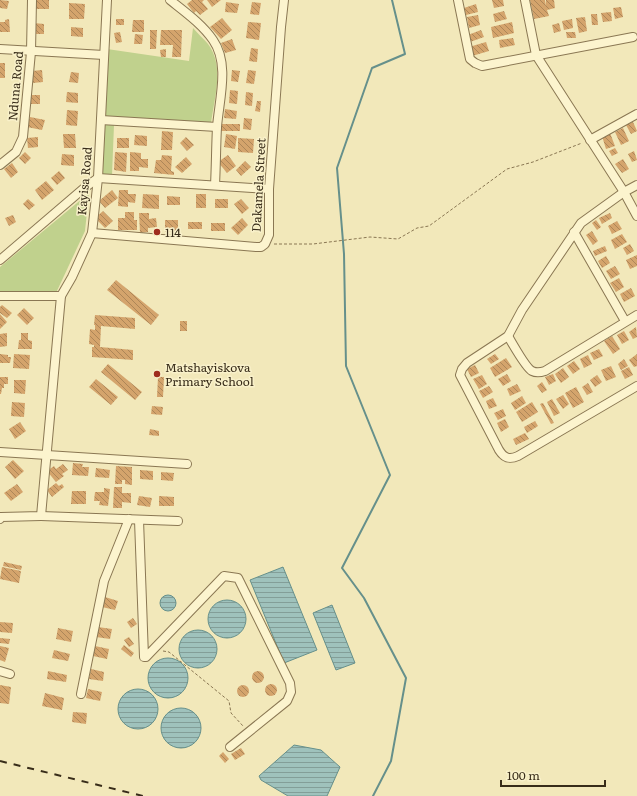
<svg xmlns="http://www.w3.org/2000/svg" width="637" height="796" font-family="Literata,serif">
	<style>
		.green { fill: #c0d18d }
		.water { fill: url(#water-rules); stroke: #66908b }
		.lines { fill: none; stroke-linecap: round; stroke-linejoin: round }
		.stream { stroke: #66908b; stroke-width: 2 }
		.building { fill: url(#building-back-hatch) }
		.minor-casing { stroke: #8a7753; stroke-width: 10 }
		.path { stroke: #8a7753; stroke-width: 1; stroke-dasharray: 3 2; stroke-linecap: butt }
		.minor { stroke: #fcf4ce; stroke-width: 8 }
		.rail { stroke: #382c19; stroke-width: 2; stroke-dasharray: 7 7; stroke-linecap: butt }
		.poi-dot { fill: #9f2c1d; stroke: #f9f1ca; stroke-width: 1.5 }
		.labels { text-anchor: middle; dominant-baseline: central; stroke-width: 3; stroke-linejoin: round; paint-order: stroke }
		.street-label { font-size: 12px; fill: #382c19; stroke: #f9f1ca }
		.poi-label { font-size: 12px; fill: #382c19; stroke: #f9f1ca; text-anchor: start }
	</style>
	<defs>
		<pattern id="water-rules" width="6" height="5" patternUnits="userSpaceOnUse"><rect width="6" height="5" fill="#9fc2bc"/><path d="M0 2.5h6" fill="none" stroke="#839e98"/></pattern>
		<pattern id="building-back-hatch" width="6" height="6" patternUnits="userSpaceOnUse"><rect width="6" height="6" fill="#d4a46c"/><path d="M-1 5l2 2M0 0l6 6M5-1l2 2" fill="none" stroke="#ad8658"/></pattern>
	</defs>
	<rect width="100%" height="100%" fill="#f2e8ba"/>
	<g class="green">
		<path d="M 193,28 C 198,34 204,39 208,44 C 225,66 214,99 211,124 L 104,117 L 107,49 L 189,61 Z"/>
		<polygon points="105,124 114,125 112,175 101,174"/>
		<polygon points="89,193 85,231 56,293 0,292 0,267"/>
	</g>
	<g class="water">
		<polygon points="283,567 317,650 284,663 250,580"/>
		<circle cx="168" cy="603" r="8"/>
		<circle cx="227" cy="619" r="19"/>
		<polygon points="332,605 355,663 336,670 313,613"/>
		<circle cx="198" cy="649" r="19"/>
		<circle cx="168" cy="678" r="20"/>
		<circle cx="138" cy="709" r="20"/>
		<circle cx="181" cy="728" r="20"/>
		<polygon points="294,745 321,750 340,767 327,796 288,796 261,780 259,776"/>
	</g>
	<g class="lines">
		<polyline class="stream" points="373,796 391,761 406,678 364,598 342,568 390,475 346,366 344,254 337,168 372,68 405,54 392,0"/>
	</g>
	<g class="building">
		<polygon points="0,0 9,1 7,9 0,8"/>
		<rect x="36" y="0" width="13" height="9"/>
		<polygon points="192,0 204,0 202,2 208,9 200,15 196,11 194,13 187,4"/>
		<polygon points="207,0 221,0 212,7"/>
		<polygon points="492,0 503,0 504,6 494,8"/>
		<polygon points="530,0 545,0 546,6 546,0 554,0 555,8 547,10 549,16 534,19"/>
		<polygon points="226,2 239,4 237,13 225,12"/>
		<polygon points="252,2 261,3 259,15 250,14"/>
		<polygon points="69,3 85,4 84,19 69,19"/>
		<polygon points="476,4 478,12 466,15 464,8"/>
		<polygon points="621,7 623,17 615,19 613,8"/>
		<polygon points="504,11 507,19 495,22 493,14"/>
		<polygon points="611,12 612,21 603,22 601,13"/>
		<polygon points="591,14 597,14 598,25 592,25"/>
		<polygon points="478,15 480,25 469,28 467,17"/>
		<polygon points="585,17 587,31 579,33 576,18"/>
		<polygon points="222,18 232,30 221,39 210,27"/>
		<polygon points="9,19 10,32 0,32 0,22 5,22 5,20"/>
		<rect x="116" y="19" width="8" height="6"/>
		<polygon points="572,19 573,28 564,30 562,21"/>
		<polygon points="133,20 144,20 144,32 132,32"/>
		<polygon points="248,22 261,23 259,40 246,38"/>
		<polygon points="512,22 514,33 493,38 491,27"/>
		<polygon points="34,23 44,24 44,34 33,34"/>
		<polygon points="559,23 561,31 554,33 552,25"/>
		<polygon points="71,27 83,28 83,37 71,36"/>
		<polygon points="150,30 157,30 156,49 150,49"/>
		<polygon points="161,30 182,30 181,57 172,57 173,45 160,45"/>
		<polygon points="481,30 484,37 470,42 468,35"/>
		<polygon points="120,32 122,42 116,43 114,33"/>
		<polygon points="566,32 575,32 576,38 567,38"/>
		<polygon points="135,34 143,35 142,44 134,44"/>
		<polygon points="513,38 515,45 500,48 499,40"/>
		<polygon points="232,39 236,50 225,53 221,43"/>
		<polygon points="486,42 489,51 472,56 469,47"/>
		<polygon points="251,48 258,49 257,62 249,61"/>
		<polygon points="166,49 166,57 161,57 160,50"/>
		<rect x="0" y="63" width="5" height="15"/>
		<polygon points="42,70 43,82 33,83 32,71"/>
		<polygon points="232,70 240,71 238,82 231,81"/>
		<polygon points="248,70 256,71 254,84 246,83"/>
		<polygon points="71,72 79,73 78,83 69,82"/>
		<polygon points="230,90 238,91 237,104 229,103"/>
		<polygon points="67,92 78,93 78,103 66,102"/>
		<polygon points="246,92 253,93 252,106 245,105"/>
		<rect x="31" y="95" width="9" height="9"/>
		<polygon points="257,101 261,101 260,112 255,111"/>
		<polygon points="225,109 237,111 236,119 224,118"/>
		<polygon points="67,110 78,111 77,126 66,125"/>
		<polygon points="30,117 45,120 42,130 27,127"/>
		<polygon points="244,118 252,119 251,130 243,129"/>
		<polygon points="633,122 637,131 631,134 626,125"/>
		<polygon points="222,124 240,124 240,131 221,131"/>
		<polygon points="623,128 629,141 621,145 615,132"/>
		<polygon points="162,131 173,132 172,150 161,150"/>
		<polygon points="610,133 615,146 606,149 602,136"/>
		<polygon points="63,134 75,134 76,148 64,148"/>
		<polygon points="226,134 237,136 235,149 224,147"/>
		<polygon points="135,135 147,136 147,146 134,145"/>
		<polygon points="38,137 38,147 28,148 27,138"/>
		<polygon points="186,137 194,145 187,151 180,143"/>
		<rect x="117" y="138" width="12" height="10"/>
		<polygon points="238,138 254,139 253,153 238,152"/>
		<polygon points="615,148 618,153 612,156 609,151"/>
		<polygon points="634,151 637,160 632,162 628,154"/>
		<polygon points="25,152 31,158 25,164 19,158"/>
		<polygon points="115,152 127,153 126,172 114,170"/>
		<polygon points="130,152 141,153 141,159 148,159 148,168 139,167 139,171 130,171"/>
		<polygon points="62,154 74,155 74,166 61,165"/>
		<polygon points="162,155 172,156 171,171 174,172 174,175 154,173 156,160 161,160"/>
		<polygon points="228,155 236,166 227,173 218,162"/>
		<polygon points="186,157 192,164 182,173 175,167"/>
		<polygon points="623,159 629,169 622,173 615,164"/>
		<polygon points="245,161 251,167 241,176 236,170"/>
		<polygon points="12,163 18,172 11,178 4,169"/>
		<polygon points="59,171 65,178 57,185 51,178"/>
		<polygon points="46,181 54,190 42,200 35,190"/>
		<polygon points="112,190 118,198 105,208 99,201"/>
		<polygon points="119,190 128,190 128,194 136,194 135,203 128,202 128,207 118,206"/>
		<polygon points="143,194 159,195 159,209 142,208"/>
		<rect x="196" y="194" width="10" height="14"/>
		<polygon points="167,196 180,197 180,205 167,205"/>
		<polygon points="28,199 35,205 29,210 23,204"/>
		<rect x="215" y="199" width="13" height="9"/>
		<polygon points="241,199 249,208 242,214 234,204"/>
		<polygon points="103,211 113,221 105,228 95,218"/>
		<polygon points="125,212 134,212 134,220 137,220 137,230 118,230 118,218 125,218"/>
		<polygon points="139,213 149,213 149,219 156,218 157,227 148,228 148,232 140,233"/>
		<polygon points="610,213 612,218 602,224 599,218"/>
		<polygon points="13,215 16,222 9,226 5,218"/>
		<polygon points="242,218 248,225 238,235 231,228"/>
		<polygon points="165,220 178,220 178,231 165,232"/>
		<polygon points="596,220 601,227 597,230 592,223"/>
		<polygon points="617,221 622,229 612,234 608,226"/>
		<rect x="188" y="222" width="14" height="7"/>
		<rect x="211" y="223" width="14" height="8"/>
		<polygon points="592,231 598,241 593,245 586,235"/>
		<polygon points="622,234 627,242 615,249 611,240"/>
		<polygon points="630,244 634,251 627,255 623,248"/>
		<polygon points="605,246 607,251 595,256 593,251"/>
		<polygon points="637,255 637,266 630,269 626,260"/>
		<polygon points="606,256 610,263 602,268 598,261"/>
		<polygon points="615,266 620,274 611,279 606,271"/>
		<polygon points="619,278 624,287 616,292 610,283"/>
		<polygon points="116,280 159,315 151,325 107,290"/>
		<polygon points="631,288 635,296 624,302 620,294"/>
		<polygon points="2,305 12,313 7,318 0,313 0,307"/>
		<polygon points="24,308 34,318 27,325 17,315"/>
		<polygon points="0,314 7,322 0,329"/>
		<polygon points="95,315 135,318 135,329 101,326 100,347 133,350 133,360 92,357 92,347 94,347 94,345 89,344 90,329 95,330 95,325 94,325"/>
		<rect x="180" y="321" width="7" height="10"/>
		<polygon points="636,327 637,337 633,339 629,332"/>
		<polygon points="624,331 629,340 622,344 617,335"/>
		<polygon points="7,333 7,346 0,347 0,334"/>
		<polygon points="21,333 28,333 28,340 32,341 32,349 18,349 19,340 21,340"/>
		<polygon points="612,336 620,349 613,354 604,341"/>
		<polygon points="599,349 603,356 594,360 590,353"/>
		<polygon points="0,354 8,355 8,357 11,357 10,363 0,363"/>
		<polygon points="14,354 30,355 29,369 13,368"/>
		<polygon points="495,354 499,359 491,364 487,359"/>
		<polygon points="637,354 637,366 634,367 629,360"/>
		<polygon points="588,355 592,364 584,368 580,359"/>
		<polygon points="506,358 512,367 495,377 490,368"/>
		<polygon points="624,359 628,366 621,370 618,364"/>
		<polygon points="574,361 580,369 573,374 567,366"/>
		<polygon points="108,364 142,392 135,400 101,372"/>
		<polygon points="475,365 479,373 471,377 467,369"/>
		<polygon points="611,366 616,377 606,381 601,370"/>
		<polygon points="629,367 633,375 625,379 621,371"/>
		<polygon points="563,368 569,377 561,383 555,374"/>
		<polygon points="507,374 511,381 503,386 498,379"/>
		<polygon points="553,374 556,381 549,385 545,377"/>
		<polygon points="482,375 487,384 479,389 473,379"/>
		<polygon points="597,375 602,382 595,387 590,380"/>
		<polygon points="0,377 8,377 8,384 4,384 4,388 2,388 1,394 0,394"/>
		<polygon points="158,377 164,377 163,397 157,397"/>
		<polygon points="96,379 118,397 111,405 89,387"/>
		<polygon points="14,380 26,380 25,394 14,393"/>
		<polygon points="542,382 547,390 542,393 537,386"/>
		<polygon points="588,383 593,392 587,395 582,387"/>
		<polygon points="517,384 521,391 510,396 507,389"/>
		<polygon points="489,386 493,392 483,398 479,391"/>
		<polygon points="576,387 584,402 573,408 565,393"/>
		<polygon points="563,395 569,404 563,409 556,399"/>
		<polygon points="522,396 526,403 515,410 511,403"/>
		<polygon points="493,398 497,406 489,409 486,401"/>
		<polygon points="552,399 560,413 554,416 547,402"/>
		<polygon points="12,402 25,403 24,417 11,416"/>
		<polygon points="532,402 538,412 522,422 516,412"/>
		<polygon points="543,403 554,423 551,424 540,404"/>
		<polygon points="152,406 163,407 162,415 151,414"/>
		<polygon points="503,409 506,416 498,420 494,413"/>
		<polygon points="505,419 509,427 501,432 497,423"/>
		<polygon points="535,421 538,426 527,433 524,427"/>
		<polygon points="20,422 26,431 15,439 9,429"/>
		<polygon points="150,429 159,431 159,436 149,435"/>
		<polygon points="525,433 529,439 516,445 513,439"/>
		<polygon points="13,460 24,471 15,479 5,467"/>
		<polygon points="73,463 83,464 82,467 89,467 88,476 72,475"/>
		<polygon points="63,464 68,470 62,474 64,476 56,482 47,471 54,466 56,469"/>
		<polygon points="116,466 132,467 132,485 125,484 125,480 122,480 122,484 115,484"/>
		<polygon points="96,468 110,470 109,478 95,477"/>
		<polygon points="140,470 153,471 153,480 140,479"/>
		<polygon points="161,472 174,473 173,481 161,480"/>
		<polygon points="56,483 59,486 62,484 64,487 52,497 47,490"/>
		<polygon points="17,484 23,492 11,501 4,493"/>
		<polygon points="114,487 122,487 122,493 131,493 131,503 122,502 122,508 113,508"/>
		<polygon points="104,488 110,489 108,506 99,505 100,501 94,501 95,492 104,492"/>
		<polygon points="72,491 86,491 86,504 71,504"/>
		<polygon points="139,496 152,498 150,507 137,505"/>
		<polygon points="159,496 174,497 174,506 159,506"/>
		<polygon points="4,562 22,566 21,570 3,566"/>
		<polygon points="2,567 21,571 19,583 0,579"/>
		<polygon points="105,597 118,601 115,610 102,607"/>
		<polygon points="133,618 137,624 131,628 127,622"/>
		<polygon points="0,622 13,623 12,633 0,632"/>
		<polygon points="98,627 112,629 110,639 96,637"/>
		<polygon points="58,628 73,631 71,642 56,639"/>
		<polygon points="129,637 134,644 129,647 124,640"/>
		<polygon points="0,638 10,639 9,644 0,643"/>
		<polygon points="124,645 134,653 131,657 121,649"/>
		<polygon points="0,646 9,648 5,662 0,660"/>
		<polygon points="95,646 109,649 107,659 93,656"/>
		<polygon points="54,650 70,654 68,661 52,658"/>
		<polygon points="91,669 104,672 103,681 89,679"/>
		<circle cx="258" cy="677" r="6"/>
		<polygon points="48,671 67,675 66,682 47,679"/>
		<circle cx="271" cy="690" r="6"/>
		<circle cx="243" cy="691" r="6"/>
		<polygon points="0,685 11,687 9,704 0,703"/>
		<polygon points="88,689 102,692 100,701 86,698"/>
		<polygon points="45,693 64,698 62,710 42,706"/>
		<polygon points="73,712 87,713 86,724 72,722"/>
		<polygon points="241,748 245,754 235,760 231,754"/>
		<polygon points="223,752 229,759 225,763 219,756"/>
	</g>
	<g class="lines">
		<g class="minor-casing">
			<g id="minor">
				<path d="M 170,0 C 185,12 202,24 213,40 C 230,64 219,100 217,127 C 216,146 216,166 215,185"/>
				<polyline points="458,0 470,59 475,63 482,66 633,37"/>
				<polyline points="525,0 536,55 624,192 637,216"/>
				<polyline points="0,49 104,55"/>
				<polyline points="101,120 217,127"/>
				<polyline points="590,140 637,114"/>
				<polyline points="0,165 16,152 23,137 31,52 32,0"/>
				<path d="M 637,185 L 624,192 L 581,223 L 522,310 L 508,336 L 467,363 L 462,369 L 460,375 L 499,450 C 504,458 509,460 518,456 L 637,386"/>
				<polyline points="574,232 625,321"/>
				<polyline points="92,233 256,247 261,247 265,244 269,235 269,189 281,27 284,0"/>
				<polyline points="0,260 83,189 98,178 269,189"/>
				<polyline points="0,296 61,296 72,277 92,233 98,178 107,0"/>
				<path d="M 508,336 C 512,343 526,368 532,371 C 536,373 542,372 545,371 L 637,315"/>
				<polyline points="0,452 187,464"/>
				<polyline points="41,516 178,521"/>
				<polyline points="0,519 1,517 41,516 61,296"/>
				<polyline points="139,520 144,657 146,657 224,576 238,578 290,683 291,692 287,701 230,747"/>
				<polyline points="0,671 10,674"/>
				<polyline points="81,694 104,581 129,519"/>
			</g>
		</g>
		<g class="path">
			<polyline points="274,244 313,244 370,237 398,239 417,228 429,226 507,169 533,162 582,143"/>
			<polyline points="163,651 169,652 229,701 231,713 243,726"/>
		</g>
		<use href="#minor" class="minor"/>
		<polyline class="rail" points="0,761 143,796"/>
	</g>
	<g class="poi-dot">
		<circle cx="157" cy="232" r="4"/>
		<circle cx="157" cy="374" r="4"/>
	</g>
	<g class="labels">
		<g class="street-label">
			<text transform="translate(15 86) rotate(-85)">Nduna Road</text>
			<text transform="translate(84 181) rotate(-85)">Kayisa Road</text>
			<text transform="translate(258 185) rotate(-87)">Dakamela Street</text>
		</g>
		<g class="poi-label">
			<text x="165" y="232">114</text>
			<text x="165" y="367">Matshayiskova<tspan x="165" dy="14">Primary School</tspan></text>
		</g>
	</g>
	<path d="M501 780v6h104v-6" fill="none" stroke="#382c19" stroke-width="2"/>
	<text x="507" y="780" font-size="12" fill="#382c19" stroke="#f9f1ca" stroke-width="3" paint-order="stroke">100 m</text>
</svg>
